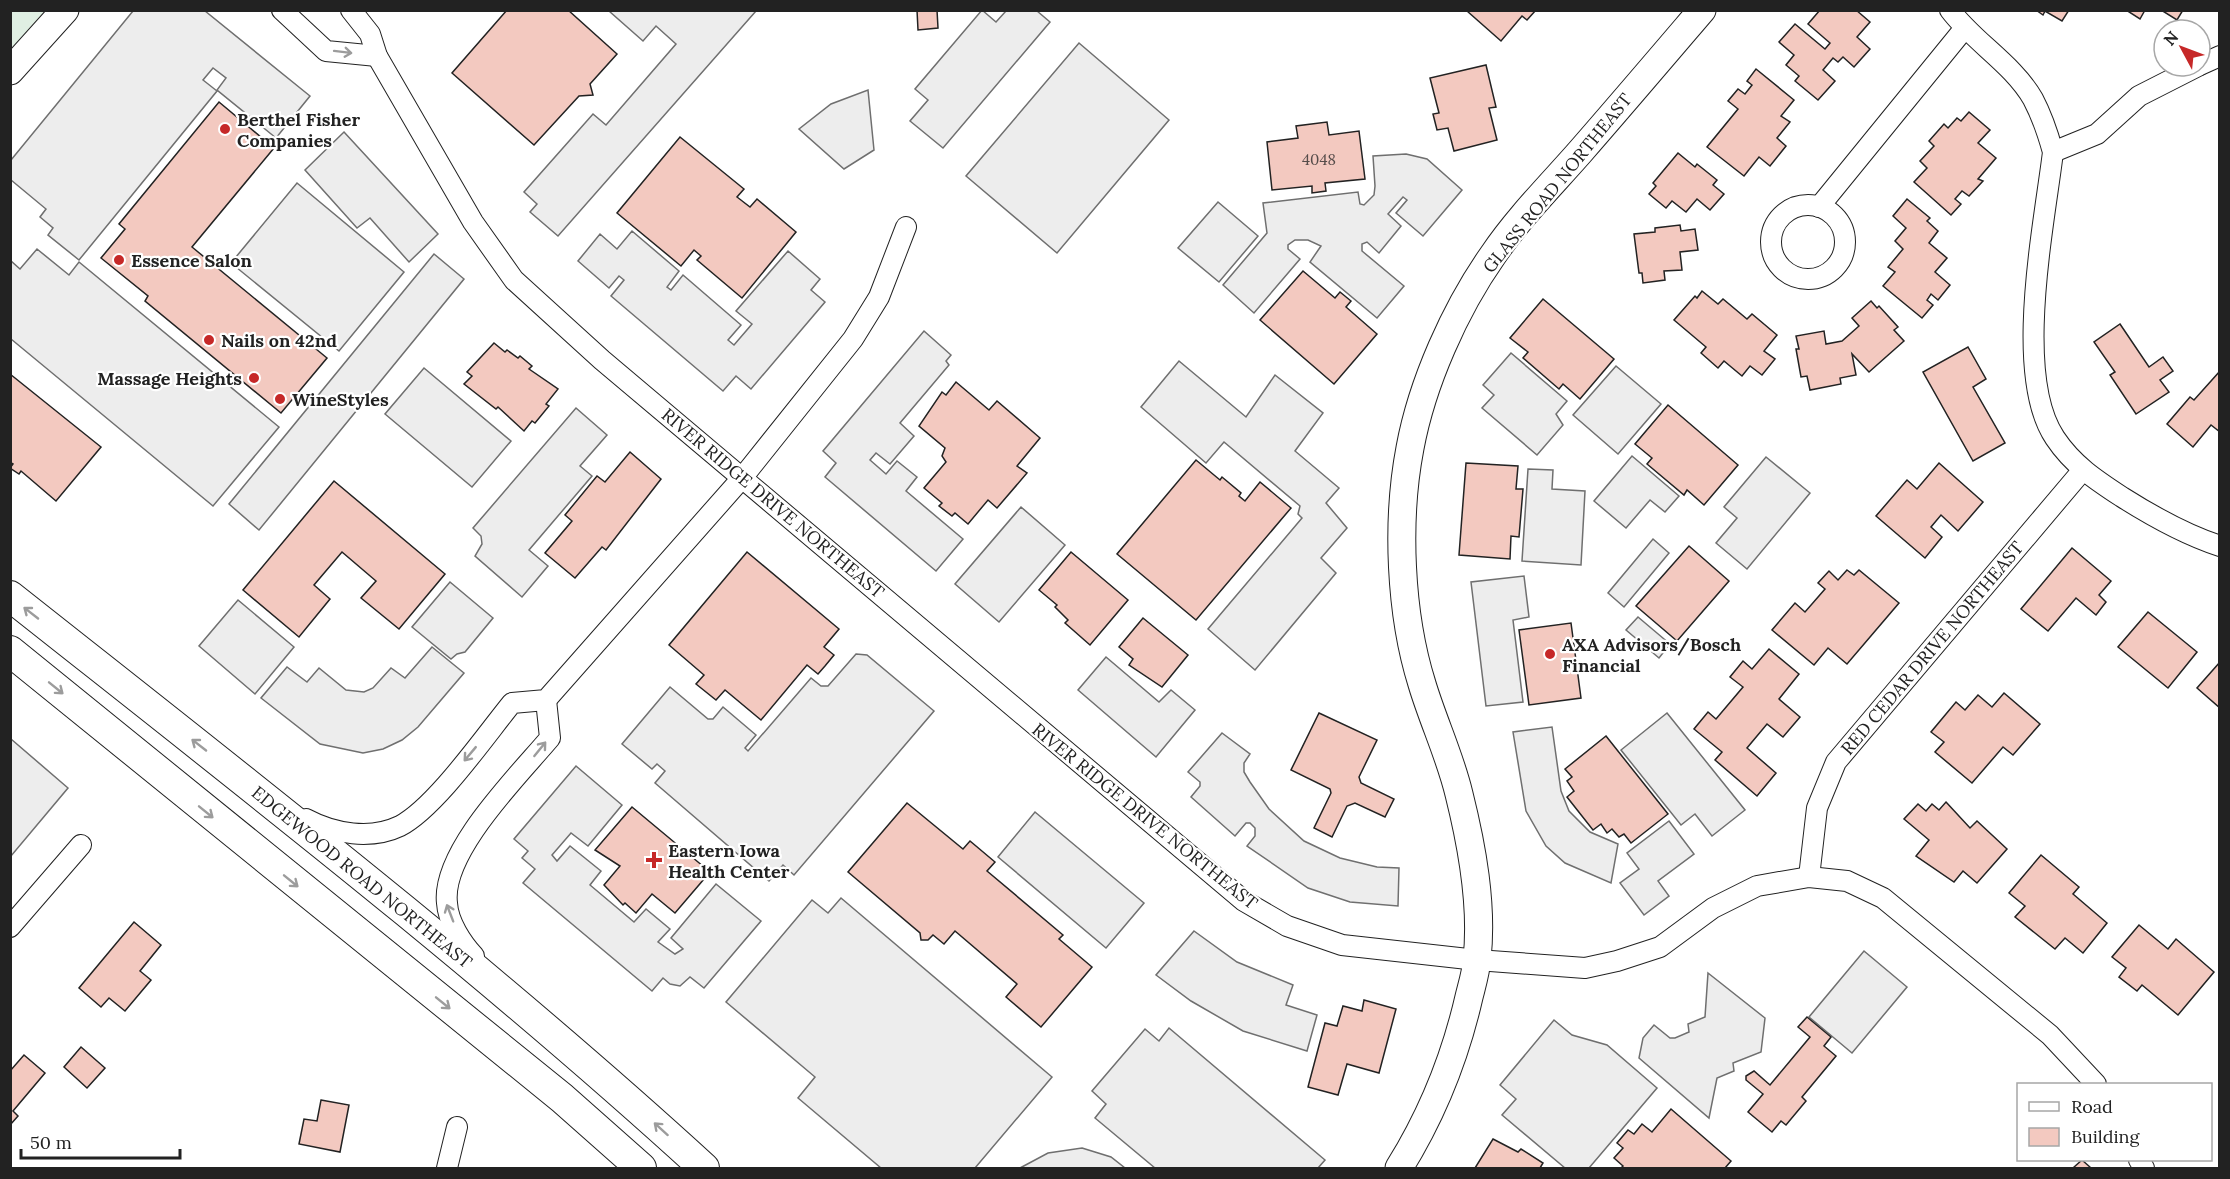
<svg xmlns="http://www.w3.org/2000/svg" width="2230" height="1179" font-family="Lora,serif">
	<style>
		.green { fill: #e0efe3; stroke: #6f6f6f; stroke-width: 1.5 }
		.parking { fill: #ededed; stroke: #6f6f6f; stroke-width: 1.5 }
		.building { fill: #f3c9c0; stroke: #222; stroke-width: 1.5 }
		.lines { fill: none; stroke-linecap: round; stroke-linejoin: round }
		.street-casing { stroke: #222; stroke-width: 22 }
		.secondary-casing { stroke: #222; stroke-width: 29 }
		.primary-casing { stroke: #222; stroke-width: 32 }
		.street { stroke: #fff; stroke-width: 20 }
		.secondary { stroke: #fff; stroke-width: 27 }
		.primary { stroke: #fff; stroke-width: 30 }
		.oneway { stroke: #9c9c9c }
		.poi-dot { fill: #c62828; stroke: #fff; stroke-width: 2 }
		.labels { text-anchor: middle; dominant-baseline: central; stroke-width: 4.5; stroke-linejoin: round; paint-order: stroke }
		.number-label { font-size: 15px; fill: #564c4a }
		.poi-label { font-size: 18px; font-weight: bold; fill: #222; stroke: #fff; text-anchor: start }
		.street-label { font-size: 18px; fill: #222; stroke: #fff }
	</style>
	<rect width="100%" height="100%" fill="#fff"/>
	<polygon class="green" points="11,11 65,11 11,71"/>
	<g class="parking">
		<polygon points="982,10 996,22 1006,11 1037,11 1050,22 943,148 910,121 928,100 915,89"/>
		<polygon points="133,11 205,11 310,96 276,138 217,90 226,78 213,68 203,80 217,91 79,260 48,235 53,228 40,217 46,209 11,180 11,160"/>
		<polygon points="609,11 756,11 558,236 530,212 537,204 524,192 593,114 606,125 676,44 656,26 643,41"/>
		<polygon points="1079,43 1169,120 1057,253 966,176"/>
		<polygon points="868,90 874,150 844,169 799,129 831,104"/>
		<polygon points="344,132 438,234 409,262 370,218 357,228 305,170"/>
		<polygon points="1406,154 1427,159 1462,190 1423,236 1396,213 1407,200 1403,197 1388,214 1401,226 1379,253 1367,242 1362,244 1362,251 1404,286 1377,318 1310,262 1321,246 1308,240 1295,240 1288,245 1288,249 1300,259 1254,313 1223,285 1267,233 1263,203 1358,192 1360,204 1364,205 1374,195 1375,186 1373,156"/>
		<polygon points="297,183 404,272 339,351 231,263"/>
		<polygon points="1218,202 1258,236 1219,282 1178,248"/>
		<polygon points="632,231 679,271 667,287 671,290 683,275 741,325 728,340 734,345 752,324 736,311 788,251 820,279 811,290 825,302 751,389 736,376 723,391 611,296 624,280 619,276 609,288 578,261 600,234 617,249"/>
		<polygon points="37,249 69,275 79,262 279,427 213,506 11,339 11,261 20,269"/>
		<polygon points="434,254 464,279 259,530 229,504"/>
		<polygon points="924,331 951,355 946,361 949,365 900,423 914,436 890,464 876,453 870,460 886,474 897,461 917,477 906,491 963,539 936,571 825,477 836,463 823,451"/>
		<polygon points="1511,353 1567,401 1556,414 1563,425 1537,455 1482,408 1494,395 1483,385"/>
		<polygon points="1179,361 1246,417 1275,375 1323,413 1295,451 1339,488 1326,503 1347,528 1321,558 1336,573 1255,670 1208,629 1302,518 1298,514 1300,506 1224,442 1206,463 1141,407"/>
		<polygon points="1616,366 1661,404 1618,454 1573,415"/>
		<polygon points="424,368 511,441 472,487 385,414"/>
		<polygon points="576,408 607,435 580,466 592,476 529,550 548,566 522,597 475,556 482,544 481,536 473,528"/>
		<polygon points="1632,456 1679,496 1665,512 1650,500 1626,528 1594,501"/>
		<polygon points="1766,457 1810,493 1747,569 1716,543 1737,518 1724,507"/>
		<polygon points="1528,469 1553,470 1552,489 1585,491 1581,565 1522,561"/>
		<polygon points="1021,507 1065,545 999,622 955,584"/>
		<polygon points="1653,539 1669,553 1624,607 1608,593"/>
		<polygon points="1524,576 1529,617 1513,620 1523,702 1486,706 1471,582"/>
		<polygon points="450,582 493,618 465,652 457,654 451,659 412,627"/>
		<polygon points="238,600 294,647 255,694 199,646"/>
		<polygon points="1638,617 1670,644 1659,658 1626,630"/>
		<polygon points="432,647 464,673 418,727 402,740 383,749 363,753 320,744 261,698 287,667 307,682 319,668 346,690 364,692 373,688 391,668 405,678"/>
		<polygon points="856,654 867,655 934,711 794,875 783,865 769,881 655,783 665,771 657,764 652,769 622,744 670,687 708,719 713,719 723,707 756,735 745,748 748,751 811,678 821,686 828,686"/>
		<polygon points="1106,657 1159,702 1171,690 1195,710 1156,757 1078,690"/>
		<polygon points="1667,713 1745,810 1712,836 1695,814 1681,825 1621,750"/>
		<polygon points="1552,727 1561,791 1569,811 1590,832 1618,844 1611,883 1565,863 1546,846 1526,811 1513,732"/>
		<polygon points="1222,733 1250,754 1244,763 1244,772 1250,782 1269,809 1304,841 1340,858 1377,867 1399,868 1398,906 1350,902 1308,888 1247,846 1255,836 1255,828 1250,823 1246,823 1235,836 1191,797 1200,786 1200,782 1188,772"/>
		<polygon points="11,739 68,788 11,856"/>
		<polygon points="576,766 622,805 588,846 571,833 552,855 557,861 570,846 601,871 590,885 634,922 646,909 670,929 658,942 675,954 683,949 671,938 716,884 761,921 704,988 690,977 680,986 670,984 663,978 652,991 523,883 535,869 522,858 528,851 514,839"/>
		<polygon points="1035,812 1144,903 1106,948 998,857"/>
		<polygon points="1669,821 1694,854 1658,881 1669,896 1644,915 1620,883 1639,869 1627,853"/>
		<polygon points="841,898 1052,1077 975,1168 881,1168 798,1098 815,1077 726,1002 812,900 828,913"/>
		<polygon points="1194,931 1237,962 1293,985 1286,1005 1317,1015 1307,1051 1243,1031 1191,1001 1156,975"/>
		<polygon points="1864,951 1907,987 1852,1053 1809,1017"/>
		<polygon points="1708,973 1765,1018 1761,1052 1733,1063 1734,1071 1717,1078 1709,1118 1639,1058 1643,1038 1654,1025 1670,1038 1675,1038 1689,1032 1688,1024 1705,1017"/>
		<polygon points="1554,1020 1572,1035 1607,1045 1657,1088 1589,1168 1565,1168 1502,1115 1516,1099 1500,1085"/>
		<polygon points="1169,1028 1325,1160 1318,1168 1155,1168 1095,1118 1106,1104 1092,1091 1145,1029 1159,1041"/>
		<polygon points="1082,1148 1111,1157 1125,1168 1020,1168 1048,1153"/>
	</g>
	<g class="building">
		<polygon points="507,10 568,10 617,54 590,84 593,95 579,96 534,145 452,73"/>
		<polygon points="917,10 937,10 938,28 918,30"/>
		<polygon points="1536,10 1527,20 1522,16 1501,41 1467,11"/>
		<polygon points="1820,10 1856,10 1870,22 1857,37 1870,49 1854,67 1843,57 1838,62 1833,58 1823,70 1835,81 1818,100 1795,81 1799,76 1786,65 1794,55 1779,42 1795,24 1825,49 1830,43 1808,24"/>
		<polygon points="2036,10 2069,10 2062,21 2045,11 2043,15"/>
		<polygon points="2126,10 2145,10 2140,19"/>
		<polygon points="2161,10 2183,10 2177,20"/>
		<polygon points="1486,65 1496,107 1489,108 1497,140 1454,151 1448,128 1437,130 1433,114 1439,113 1430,78"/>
		<polygon points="1756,69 1794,100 1781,116 1790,122 1777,138 1786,146 1770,166 1759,157 1744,176 1707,147 1738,109 1728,101 1738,89 1745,94 1752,85 1747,81"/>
		<polygon points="219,102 274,148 192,247 327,358 281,413 145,301 148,296 101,258 125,229 119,224"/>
		<polygon points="1969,112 1990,130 1978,143 1996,158 1978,179 1983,181 1969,196 1962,191 1955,199 1961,204 1951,215 1914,182 1927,168 1920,161 1934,146 1929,141 1944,124 1948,128 1957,118 1961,121"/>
		<polygon points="1327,122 1329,135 1359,131 1365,179 1325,183 1326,191 1312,193 1312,186 1272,190 1267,142 1298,138 1296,126"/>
		<polygon points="680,137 744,189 737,197 750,207 757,199 796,232 742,298 697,260 701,256 694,250 681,266 617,213"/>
		<polygon points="1678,153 1695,167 1697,164 1717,180 1713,185 1724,194 1710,210 1697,199 1686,212 1672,201 1666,208 1649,194 1656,186 1653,183"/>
		<polygon points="1907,199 1930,218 1927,221 1938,231 1929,243 1947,258 1935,272 1950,285 1938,300 1931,294 1927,300 1933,305 1922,318 1883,286 1895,272 1888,267 1903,249 1895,241 1906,228 1893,216"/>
		<polygon points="1680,225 1681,231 1695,229 1698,250 1680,252 1682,270 1664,271 1665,280 1643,283 1642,273 1639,273 1634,234 1655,232 1655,228"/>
		<polygon points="1303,271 1335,298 1340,292 1351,301 1346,307 1377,334 1334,384 1260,320"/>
		<polygon points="1702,291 1718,304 1723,299 1747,319 1752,314 1777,335 1764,351 1775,359 1762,375 1750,366 1742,376 1724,361 1718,368 1701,353 1706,347 1674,320 1695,296 1697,298"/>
		<polygon points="1543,299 1614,359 1580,399 1563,384 1559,389 1523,358 1528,352 1510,338"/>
		<polygon points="1871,301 1877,308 1879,306 1898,327 1894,330 1904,341 1869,372 1852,354 1856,375 1840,378 1841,384 1810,390 1807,376 1801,377 1796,349 1799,349 1796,336 1824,331 1826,344 1842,341 1859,326 1852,318"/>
		<polygon points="2120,324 2149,367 2163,357 2173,371 2160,380 2169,392 2136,414 2110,375 2115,372 2094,342"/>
		<polygon points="494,343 505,352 507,350 518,358 520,356 532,366 529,369 558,389 546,404 549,406 535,423 532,421 524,431 498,407 496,409 464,384 472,376 467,372"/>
		<polygon points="1968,347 1986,379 1973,387 2005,443 1973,461 1923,372"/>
		<polygon points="2220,371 2220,432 2211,425 2193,447 2167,424 2190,397 2194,400"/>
		<polygon points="10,374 101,447 56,501 21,471 19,474 10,468 13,464 10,462"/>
		<polygon points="956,382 989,410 997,401 1040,438 1017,466 1027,473 997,508 988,500 968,524 955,513 952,516 939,506 942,503 924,488 946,462 942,456 945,448 919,426 942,392 946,395"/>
		<polygon points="1668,405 1738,465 1704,505 1687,490 1684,495 1647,464 1652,458 1635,444"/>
		<polygon points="630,452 661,479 606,550 602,547 575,578 545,553 572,521 565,515 597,476 605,482"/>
		<polygon points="1196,460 1220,480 1222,477 1241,493 1239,496 1245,501 1260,482 1291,508 1196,620 1117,554"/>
		<polygon points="1466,463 1518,466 1516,489 1523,489 1519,537 1511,536 1510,559 1459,555"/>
		<polygon points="1939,463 1983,502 1958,531 1941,515 1931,527 1942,537 1925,558 1876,516 1907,480 1917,489"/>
		<polygon points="334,481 445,574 399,629 361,598 376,581 342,552 314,585 330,599 299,637 243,590"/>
		<polygon points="1689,546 1729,581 1677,641 1636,606"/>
		<polygon points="2072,548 2111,581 2099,595 2106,602 2096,615 2076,598 2048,631 2021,609"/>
		<polygon points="747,552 839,629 824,647 834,655 825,666 818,674 807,665 761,720 725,690 716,700 696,684 704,675 669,645"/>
		<polygon points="1071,552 1128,600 1090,645 1065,623 1068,620 1055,607 1057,605 1039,590"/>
		<polygon points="1847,570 1854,575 1859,570 1899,603 1847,664 1828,648 1814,665 1772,630 1795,603 1805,612 1825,589 1818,583 1829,571 1838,580"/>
		<polygon points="2148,612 2197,652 2168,688 2118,647"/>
		<polygon points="1143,618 1188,655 1162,687 1129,665 1133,659 1119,647"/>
		<polygon points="1571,623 1581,698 1529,705 1519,630"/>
		<polygon points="1769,649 1799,674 1779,699 1800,717 1783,737 1767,724 1747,748 1776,773 1757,796 1715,760 1722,752 1694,729 1708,712 1716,719 1743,687 1730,677 1743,661 1752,669"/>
		<polygon points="2220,662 2220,708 2197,688"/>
		<polygon points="2004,693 2040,724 2013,755 2003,747 1972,783 1935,752 1944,742 1931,732 1956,702 1965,710 1978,695 1992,707"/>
		<polygon points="1319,713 1377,740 1359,777 1361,783 1394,799 1385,817 1355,803 1347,806 1332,837 1314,828 1331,793 1330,789 1291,770"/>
		<polygon points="1606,736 1668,814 1631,843 1624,834 1619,837 1612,829 1607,833 1601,824 1593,830 1567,797 1574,791 1567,781 1572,777 1565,769"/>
		<polygon points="1946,802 1970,828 1977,821 2007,849 1977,883 1963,871 1954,882 1916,856 1929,840 1904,819 1918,804 1926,811 1932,804 1939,810"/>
		<polygon points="907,803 963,849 970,841 995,862 987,871 1063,935 1059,939 1092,967 1041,1027 1006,997 1017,984 955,931 944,944 933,935 928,940 921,940 920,933 848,872"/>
		<polygon points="632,807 710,872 675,913 652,894 636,913 625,903 623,905 604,885 620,866 595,850"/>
		<polygon points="2041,855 2079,887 2073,894 2107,923 2083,953 2065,938 2055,949 2015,917 2025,906 2009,893"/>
		<polygon points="134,922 161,945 140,971 151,980 125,1011 109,998 101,1007 79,988"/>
		<polygon points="2139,925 2168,949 2176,939 2214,972 2178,1015 2142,985 2137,991 2119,977 2126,968 2112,957"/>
		<polygon points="1364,1000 1396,1009 1379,1073 1347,1064 1338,1095 1308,1087 1325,1023 1337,1026 1343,1006 1362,1011"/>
		<polygon points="1807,1017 1831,1037 1824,1046 1836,1056 1802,1097 1806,1101 1786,1125 1781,1121 1772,1132 1748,1112 1763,1094 1746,1080 1746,1076 1754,1071 1770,1085 1810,1037 1798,1027"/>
		<polygon points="81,1047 105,1068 87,1088 64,1067"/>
		<polygon points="24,1055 45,1073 13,1111 18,1116 10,1125 10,1071"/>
		<polygon points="321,1100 349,1105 340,1152 299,1144 304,1119 317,1121"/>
		<polygon points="1671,1109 1731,1161 1725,1168 1621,1168 1623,1166 1614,1158 1623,1148 1617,1143 1628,1130 1634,1134 1642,1124 1652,1132"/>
		<polygon points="1493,1139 1518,1152 1521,1149 1543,1163 1540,1168 1475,1168"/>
		<polygon points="2082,1160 2091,1168 2073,1168"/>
	</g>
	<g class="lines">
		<g class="street-casing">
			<g id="street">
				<polyline points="282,10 326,51 377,56"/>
				<polyline points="351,10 370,34 377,56 473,222 514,280 602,360 1244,901 1287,926 1342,945 1477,960 1585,968 1617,961 1660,947 1713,908 1757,886 1809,877 1847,881 1883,898 2050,1035 2096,1084"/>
				<path d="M 1950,10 C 1974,42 2013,64 2033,99 C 2042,116 2048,134 2053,152 C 2044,226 2013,376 2055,438 C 2073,465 2096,480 2122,497 C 2152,516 2186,535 2220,546"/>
				<polyline points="2200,65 2220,56"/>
				<polyline points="2053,152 2097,134 2139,96 2198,66"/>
				<circle cx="1808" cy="242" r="37"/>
				<polyline points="1819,207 1964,29"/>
				<path d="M 306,819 C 334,834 371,840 400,826 C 436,807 485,736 512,703 L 546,700 L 742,478 L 853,339 L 879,297 L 906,227"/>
				<polyline points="1809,877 1817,808 1836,762 2082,471"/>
				<polyline points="10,927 81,845"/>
				<path d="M 474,956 C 462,943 448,922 447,903 C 441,852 518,776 550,738 L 546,700"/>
				<polyline points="2139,1160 2144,1168"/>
				<polyline points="447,1168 457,1127"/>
			</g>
		</g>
		<g class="secondary-casing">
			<g id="secondary">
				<polyline points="10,71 65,10"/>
				<path d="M 1399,1168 C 1432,1115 1455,1058 1469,997 C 1472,985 1476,972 1477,959 C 1483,905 1472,846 1459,794 C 1450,756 1433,721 1422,684 C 1400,614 1396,521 1410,448 C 1422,383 1455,309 1493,255 C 1518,218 1551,185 1580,152 C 1621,105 1661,58 1702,10"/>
			</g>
		</g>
		<g class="primary-casing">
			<g id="primary">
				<path d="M 10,596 C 245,782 483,966 704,1168"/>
				<polyline points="10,651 562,1098 641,1168"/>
			</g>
		</g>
		<use href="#street" class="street"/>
		<use href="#secondary" class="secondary"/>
		<use href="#primary" class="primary"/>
	</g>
	<defs><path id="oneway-shaft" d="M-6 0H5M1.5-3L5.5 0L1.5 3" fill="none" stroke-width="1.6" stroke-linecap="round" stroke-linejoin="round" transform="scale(1.5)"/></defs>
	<g class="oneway">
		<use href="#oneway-shaft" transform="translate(343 52) rotate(7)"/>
		<use href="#oneway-shaft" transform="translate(31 613) rotate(-142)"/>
		<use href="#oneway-shaft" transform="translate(56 688) rotate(39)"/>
		<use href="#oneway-shaft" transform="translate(199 745) rotate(-142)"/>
		<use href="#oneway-shaft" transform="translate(540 749) rotate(-51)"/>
		<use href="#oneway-shaft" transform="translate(470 754) rotate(130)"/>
		<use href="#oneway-shaft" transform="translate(206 812) rotate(39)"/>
		<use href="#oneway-shaft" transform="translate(291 881) rotate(39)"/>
		<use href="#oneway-shaft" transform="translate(450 913) rotate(-111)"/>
		<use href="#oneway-shaft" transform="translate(443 1003) rotate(39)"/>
		<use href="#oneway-shaft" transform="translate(661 1129) rotate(-138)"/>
	</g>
	<g class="poi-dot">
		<circle cx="225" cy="129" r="6"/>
		<circle cx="119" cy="260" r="6"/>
		<circle cx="209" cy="340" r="6"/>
		<circle cx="254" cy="378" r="6"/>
		<circle cx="280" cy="399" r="6"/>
		<circle cx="1550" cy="654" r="6"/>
		<path d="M651 851h6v6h6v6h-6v6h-6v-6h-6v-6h6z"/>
	</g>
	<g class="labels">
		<g class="number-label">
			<text x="1319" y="159">4048</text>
		</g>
		<g class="poi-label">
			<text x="237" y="119">Berthel Fisher<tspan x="237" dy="21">Companies</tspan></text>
			<text x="131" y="260">Essence Salon</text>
			<text x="221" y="340">Nails on 42nd</text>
			<text x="242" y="378" text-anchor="end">Massage Heights</text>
			<text x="292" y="399">WineStyles</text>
			<text x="1562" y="644">AXA Advisors/Bosch<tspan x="1562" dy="21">Financial</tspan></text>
			<text x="668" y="850">Eastern Iowa<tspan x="668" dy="21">Health Center</tspan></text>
		</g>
		<g class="street-label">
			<text transform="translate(1557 183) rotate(-51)">GLASS ROAD NORTHEAST</text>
			<text transform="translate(773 503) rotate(40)">RIVER RIDGE DRIVE NORTHEAST</text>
			<text transform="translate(1932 648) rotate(-50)">RED CEDAR DRIVE NORTHEAST</text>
			<text transform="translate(1145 816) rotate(39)">RIVER RIDGE DRIVE NORTHEAST</text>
			<text transform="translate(362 877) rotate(39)">EDGEWOOD ROAD NORTHEAST</text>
		</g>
	</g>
	<rect width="2230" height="1179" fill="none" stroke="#222222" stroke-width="24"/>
	<rect x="2017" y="1083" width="195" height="78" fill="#ffffff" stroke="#a7a7a7" stroke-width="1.5"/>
	<rect x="2029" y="1102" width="30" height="9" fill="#ffffff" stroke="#a7a7a7" stroke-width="1.5"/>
	<text x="2071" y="1113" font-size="18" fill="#222222">Road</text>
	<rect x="2029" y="1128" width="30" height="18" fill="#f3c9c0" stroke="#a7a7a7" stroke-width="1.5"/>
	<text x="2071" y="1143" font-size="18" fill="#222222">Building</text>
	<g transform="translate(2182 48) rotate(311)"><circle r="28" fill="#ffffff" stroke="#a7a7a7" stroke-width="1.5"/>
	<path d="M0-4.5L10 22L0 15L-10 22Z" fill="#c62828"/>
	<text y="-9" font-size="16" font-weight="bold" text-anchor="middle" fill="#222222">N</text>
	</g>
	<path d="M21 1149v9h159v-9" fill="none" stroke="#222222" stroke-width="3"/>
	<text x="30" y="1149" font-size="18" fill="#222222" stroke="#ffffff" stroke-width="4.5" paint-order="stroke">50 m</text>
</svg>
